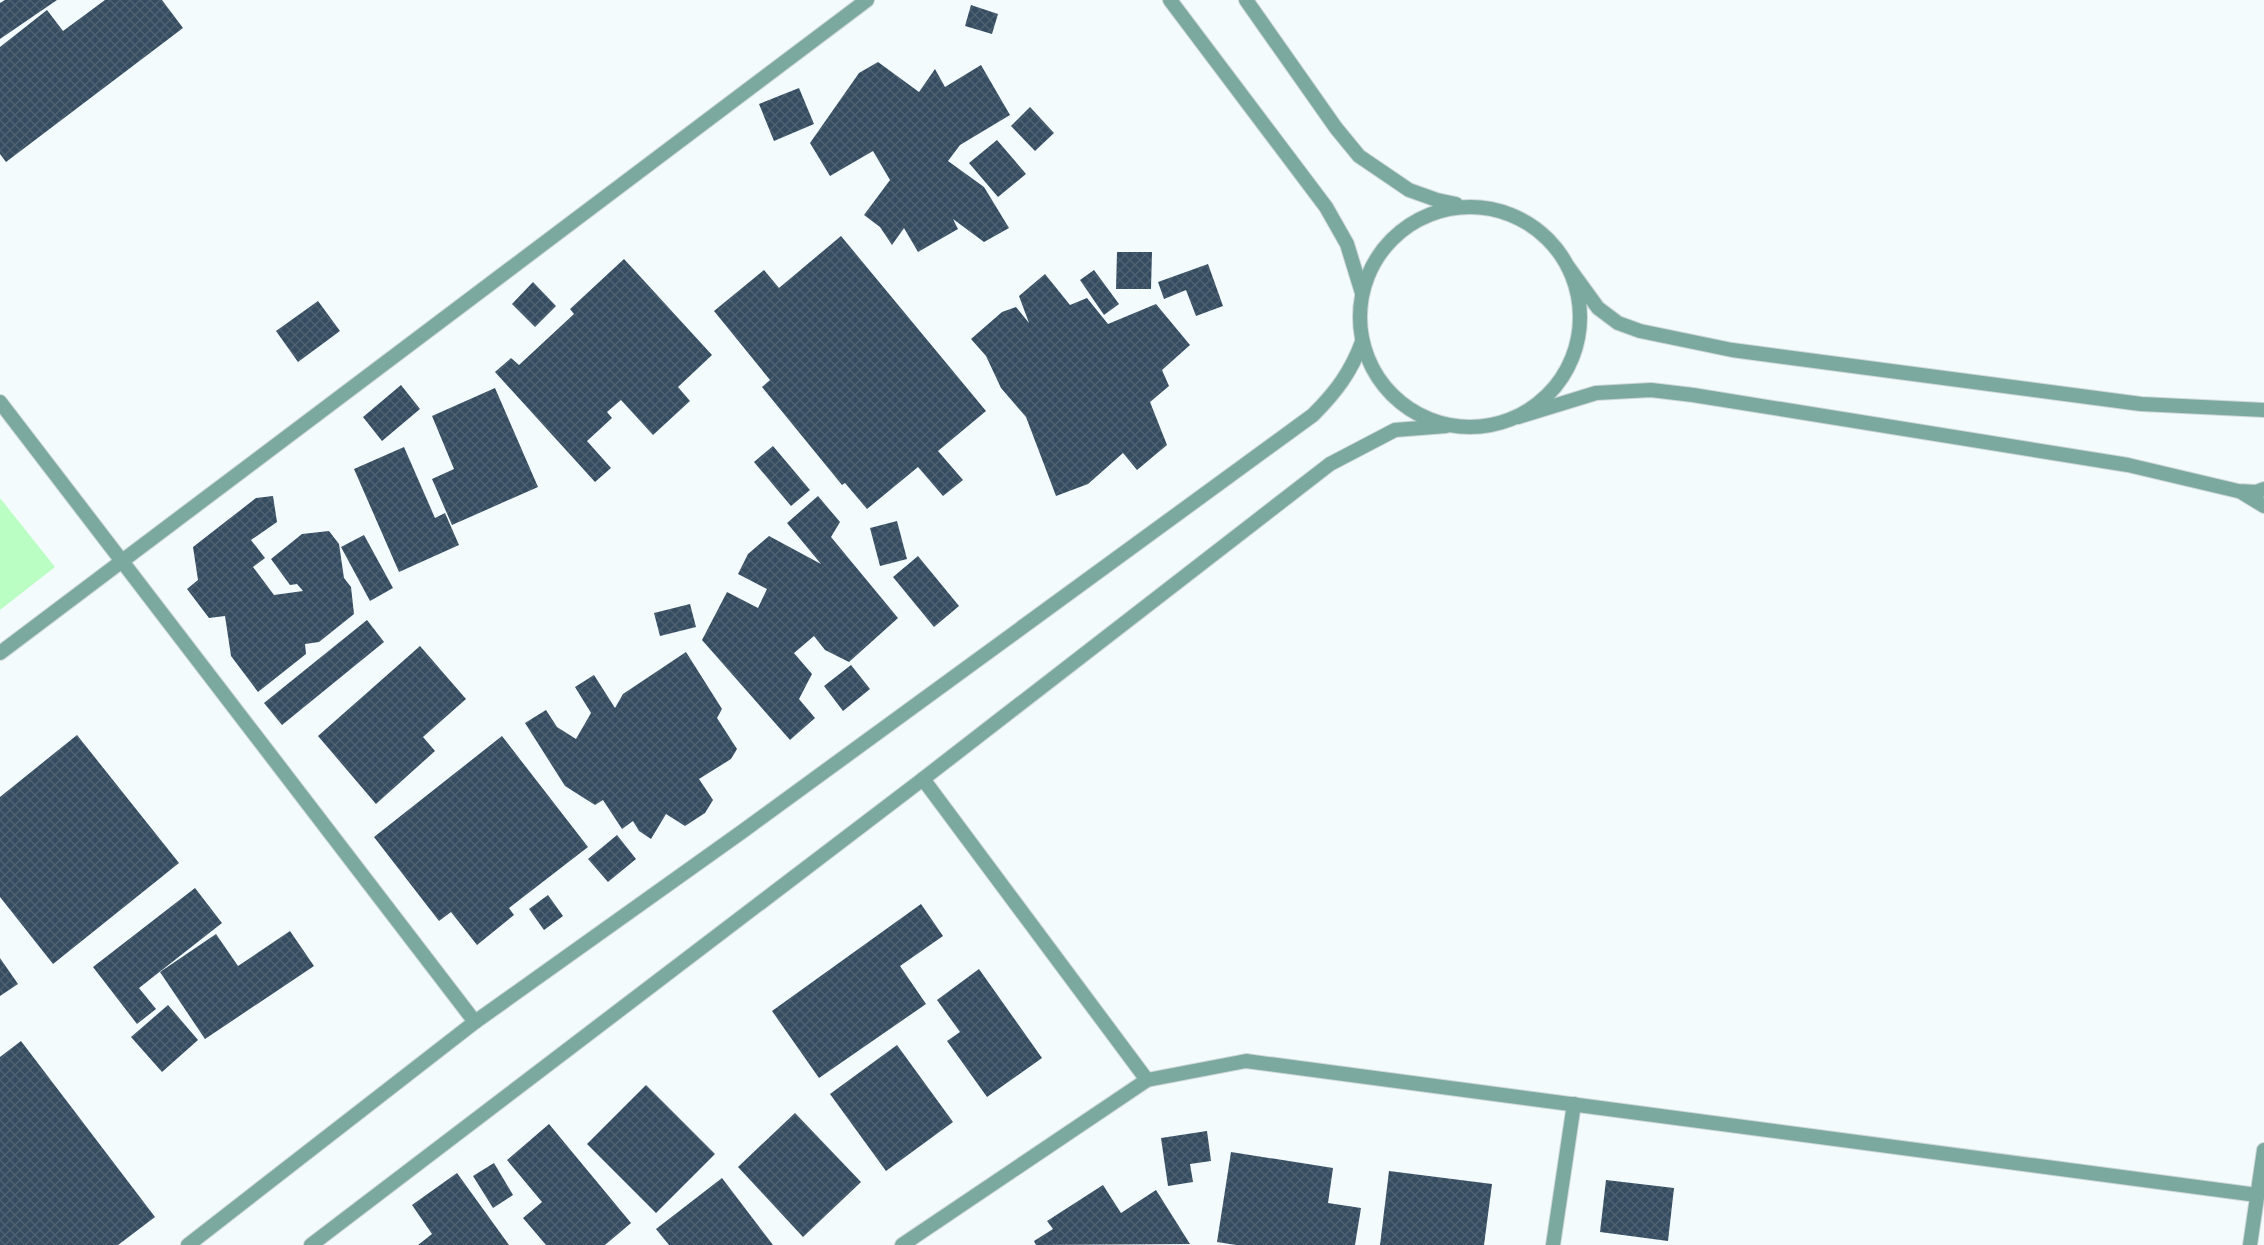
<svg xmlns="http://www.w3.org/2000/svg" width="2264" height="1245" font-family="'Sofia Sans Condensed',sans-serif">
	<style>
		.green { fill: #bafec4 }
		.building { fill: url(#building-cross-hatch) }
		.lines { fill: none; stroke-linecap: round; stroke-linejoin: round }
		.minor-casing { stroke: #ced7d9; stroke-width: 16 }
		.tertiary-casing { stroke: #ced7d9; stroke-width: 16 }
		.minor { stroke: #7ba99f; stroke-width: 14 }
		.tertiary { stroke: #7ba99f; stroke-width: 14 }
	</style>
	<defs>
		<pattern id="building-cross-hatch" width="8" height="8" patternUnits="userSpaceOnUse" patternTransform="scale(1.25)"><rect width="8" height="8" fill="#364d61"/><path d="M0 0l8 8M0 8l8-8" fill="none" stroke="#4f6373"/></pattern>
	</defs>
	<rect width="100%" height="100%" fill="#f3fbfd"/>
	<polygon class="green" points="0,498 55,567 0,610"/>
	<g class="building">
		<polygon points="5,0 57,0 0,39 0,3"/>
		<polygon points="105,0 162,0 183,28 6,162 0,154 0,47 47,10 63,31"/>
		<polygon points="971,5 998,14 992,34 965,26"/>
		<polygon points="878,62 919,92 935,69 945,87 981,65 1010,115 960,145 948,161 984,187 1009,228 984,242 953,219 958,229 918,252 904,228 892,245 880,227 864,215 890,180 873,151 830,176 810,143 859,73"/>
		<polygon points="799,88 814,124 774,141 759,104"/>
		<polygon points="1030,107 1054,133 1035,151 1011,126"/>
		<polygon points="997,140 1026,174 998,197 969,163"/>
		<polygon points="841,236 986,411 938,451 963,480 943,496 918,467 867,509 845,483 842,485 762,387 770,380 714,311 764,270 779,288"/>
		<polygon points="1117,252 1152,252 1151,289 1116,289"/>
		<polygon points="624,259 712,355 678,387 690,401 653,435 621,400 607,412 612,418 587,441 611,468 595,482 495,372 511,358 519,365 574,314 570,309"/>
		<polygon points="1208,264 1223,306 1196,316 1186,290 1164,299 1158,282"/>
		<polygon points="1094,270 1119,304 1104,315 1080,280"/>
		<polygon points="1045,274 1070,305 1087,298 1108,324 1156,304 1190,345 1162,370 1169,386 1150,402 1167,445 1137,470 1123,453 1088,484 1056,496 1026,417 1001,388 986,356 971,339 1002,312 1016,307 1029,323 1019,296"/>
		<polygon points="533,282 556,306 535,327 512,304"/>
		<polygon points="318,301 340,331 298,362 276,331"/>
		<polygon points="401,385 420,409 382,441 363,417"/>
		<polygon points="495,388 538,487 452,525 432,479 454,469 432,416"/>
		<polygon points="773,446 810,490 791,506 754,462"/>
		<polygon points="404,447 435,518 445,513 459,545 399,572 354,469"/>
		<polygon points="273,496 277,522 251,540 265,558 253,567 274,595 303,591 297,584 290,585 271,559 302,534 329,531 339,544 344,578 351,587 354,614 319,642 305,644 306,654 258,692 231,656 225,616 209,618 187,589 198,580 193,547 256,498"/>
		<polygon points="818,496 840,522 831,537 898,618 849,662 825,650 814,636 794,653 812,674 799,699 815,718 790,740 702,640 727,592 758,608 767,589 738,574 748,554 769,536 821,564 787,523"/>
		<polygon points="897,521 907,559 880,566 870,528"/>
		<polygon points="364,535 393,588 370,601 341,547"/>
		<polygon points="918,556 959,606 934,627 893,577"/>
		<polygon points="690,604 696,627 660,636 654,613"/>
		<polygon points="367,620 384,642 282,725 264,703"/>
		<polygon points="420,646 466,699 423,737 435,751 376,804 318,736"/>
		<polygon points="686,652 722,709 717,718 737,749 731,759 699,779 713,800 705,813 685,826 666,814 651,839 639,831 633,821 622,829 603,800 595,805 565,786 525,723 546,710 557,727 576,739 591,713 575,687 594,675 615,708 623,694"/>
		<polygon points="851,665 870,689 843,711 824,686"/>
		<polygon points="77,735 179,863 53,964 0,897 0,797"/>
		<polygon points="502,736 588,847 509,908 514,915 477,945 451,912 439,921 374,837"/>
		<polygon points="617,835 636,859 608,882 588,859"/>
		<polygon points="195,888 222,923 139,988 156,1009 137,1024 93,967"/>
		<polygon points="548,895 563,916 544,930 529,909"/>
		<polygon points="921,904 943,936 900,966 926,1004 819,1078 772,1011"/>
		<polygon points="290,931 314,966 205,1039 160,972 216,934 238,966"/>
		<polygon points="0,958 18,984 0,996"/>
		<polygon points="979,969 1042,1058 987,1097 947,1041 960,1032 937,1000"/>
		<polygon points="168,1005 198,1040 162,1072 131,1037"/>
		<polygon points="21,1041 155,1217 118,1245 0,1245 0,1057"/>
		<polygon points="897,1045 953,1122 886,1171 830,1094"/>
		<polygon points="646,1085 715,1154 656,1213 587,1144"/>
		<polygon points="795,1113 861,1182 803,1237 738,1167"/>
		<polygon points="549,1124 631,1223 605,1245 546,1245 523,1218 542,1202 507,1160"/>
		<polygon points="1207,1131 1211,1161 1190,1164 1193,1182 1168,1186 1161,1138"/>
		<polygon points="1231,1152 1333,1168 1328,1203 1361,1208 1355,1245 1236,1245 1217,1242"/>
		<polygon points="494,1163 513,1195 493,1208 473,1176"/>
		<polygon points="1389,1171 1492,1184 1484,1245 1380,1245"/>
		<polygon points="457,1173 509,1245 418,1245 432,1234 412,1205"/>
		<polygon points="722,1178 773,1245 669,1245 656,1229"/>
		<polygon points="1606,1180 1674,1188 1668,1241 1600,1232"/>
		<polygon points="1103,1185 1121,1213 1156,1190 1190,1244 1036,1245 1034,1241 1053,1229 1047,1221"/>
	</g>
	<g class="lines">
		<g class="minor-casing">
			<g id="minor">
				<polyline points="0,402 475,1022"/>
				<polyline points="0,653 867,0"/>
				<polyline points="923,779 1147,1080"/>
				<polyline points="902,1245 1147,1080 1246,1061 2257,1195"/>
				<polyline points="1553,1245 1574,1104"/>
			</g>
		</g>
		<g class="tertiary-casing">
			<g id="tertiary">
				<polyline points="1170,0 1326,207 1347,244 1362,293"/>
				<polyline points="1246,0 1336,128 1359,156 1409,190 1437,200 1456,204"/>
				<circle cx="1470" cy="317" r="110"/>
				<polyline points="1569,268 1598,308 1618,323 1640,331 1732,350 2141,404 2264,410"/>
				<polyline points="1518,417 1596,393 1651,390 1693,395 2128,465 2238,491 2256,492 2264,489"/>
				<polyline points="2241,492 2264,506"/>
				<path d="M 188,1245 L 475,1022 L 743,831 L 1313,415 C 1336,392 1351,372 1362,342"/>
				<polyline points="311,1245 923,779 1330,464 1395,430 1446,426"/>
				<polyline points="2250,1245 2264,1150"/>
			</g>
		</g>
		<use href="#minor" class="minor"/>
		<use href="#tertiary" class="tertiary"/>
	</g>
</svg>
